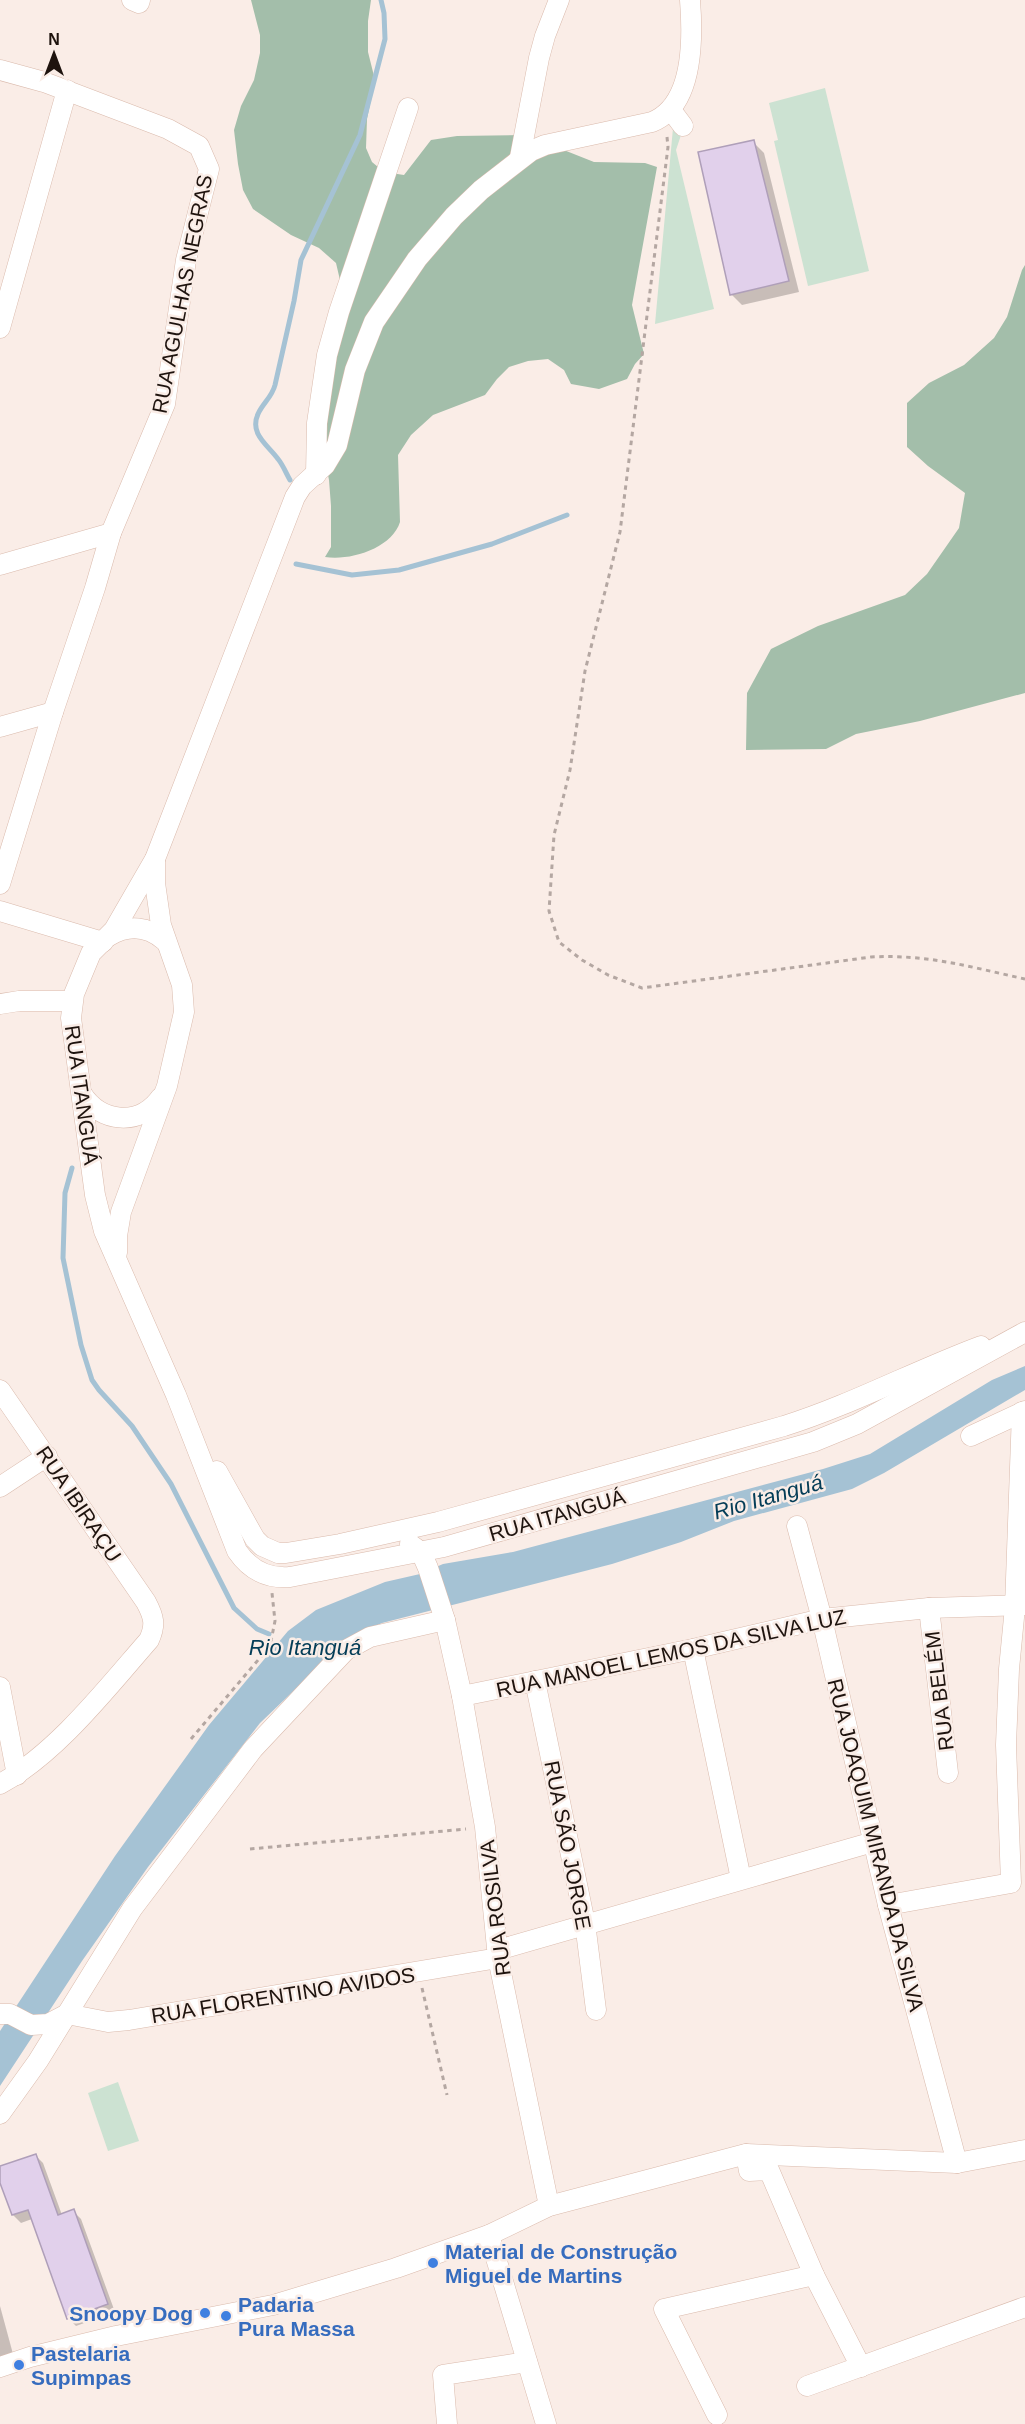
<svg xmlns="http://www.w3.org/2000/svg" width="1025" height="2424" font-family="Helvetica,sans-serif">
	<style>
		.green { fill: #cce2d2 }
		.forest { fill: #a3beaa }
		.water { fill: #a5c2d4 }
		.shadow { fill: #0003 }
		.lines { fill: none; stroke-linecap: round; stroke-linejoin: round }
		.stream { stroke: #a5c2d4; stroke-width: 5 }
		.building { fill: #e1d0eb; stroke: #af9fb9; stroke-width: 1.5 }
		.minor-casing { stroke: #dabaac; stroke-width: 21 }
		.path { stroke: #b4a7a2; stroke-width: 3; stroke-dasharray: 4.5 4.5; stroke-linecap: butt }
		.minor { stroke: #fff; stroke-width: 20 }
		.shop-dot { fill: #3f7fe0; stroke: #faede7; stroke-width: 2 }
		.labels { text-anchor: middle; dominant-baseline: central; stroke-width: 5; stroke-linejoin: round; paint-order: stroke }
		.street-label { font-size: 21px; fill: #1e130e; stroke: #faede7 }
		.shop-label { font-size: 21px; font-weight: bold; fill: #366cbe; stroke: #faede7; text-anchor: start }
		.water-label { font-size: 22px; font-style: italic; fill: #043d57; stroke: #faede7 }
	</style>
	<rect width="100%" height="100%" fill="#faede7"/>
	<g class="green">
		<polygon points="825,88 869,271 808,286 774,141 778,140 769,103"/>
		<polygon points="673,128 681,135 676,150 714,309 655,324"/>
		<polygon points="118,2082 139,2141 108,2151 88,2093"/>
	</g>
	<g class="forest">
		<path d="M 251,0 L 371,0 L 368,21 L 368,52 L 375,80 L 367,119 L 366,148 L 372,162 L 384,172 L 404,175 L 431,140 L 457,136 L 526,135 L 594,162 L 645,163 L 657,167 L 632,305 L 644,354 L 635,364 L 627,379 L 599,389 L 571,384 L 564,370 L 548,359 L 528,361 L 509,367 L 497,379 L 485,395 L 433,415 L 411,435 L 398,455 L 400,522 C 392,548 351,561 325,557 L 331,547 L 331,506 L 329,480 L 320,434 L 343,293 L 336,263 L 319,248 L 291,235 L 253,209 L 243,190 L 238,164 L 234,130 L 241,106 L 254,80 L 260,53 L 260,35 Z"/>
		<polygon points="1025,265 1025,693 920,721 856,734 826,749 746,750 747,693 771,649 818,626 905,595 927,574 959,528 965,493 928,466 907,447 907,403 929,383 964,365 994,338 1007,317 1022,270"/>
	</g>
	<polygon class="water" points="1025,1366 1025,1390 884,1473 852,1489 734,1521 681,1542 612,1564 382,1623 349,1638 260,1723 148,1867 82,1961 0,2086 0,2031 115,1856 209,1725 288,1631 316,1610 385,1582 420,1574 443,1564 513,1552 823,1469 870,1454 992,1380"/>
	<g class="shadow">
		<polygon points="753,142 764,153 799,292 742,305 731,294"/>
		<polygon points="35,2155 43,2163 62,2215 73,2211 81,2219 115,2312 76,2326 68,2318 32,2219 21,2223 13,2215 0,2179 0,2168"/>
		<polygon points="0,2306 13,2354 0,2357"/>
	</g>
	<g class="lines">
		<g class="stream">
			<path d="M 290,480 C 286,473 283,465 278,459 C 268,445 249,434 258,414 C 263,403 272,397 275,385 L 294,301 L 301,260 L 360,135 L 385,39 L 384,13 L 381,0"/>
			<polyline points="296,564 352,575 399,570 492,544 567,515"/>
			<polyline points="72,1168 65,1193 63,1258 81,1345 92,1380 99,1390 132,1426 171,1484 234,1608 257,1629 269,1634"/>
		</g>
	</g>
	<g class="building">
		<polygon points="754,140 789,281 730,295 698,152"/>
		<polygon points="36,2154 58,2215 74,2209 108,2304 67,2319 28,2210 12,2215 0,2183 0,2166"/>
	</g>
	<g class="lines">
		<g class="minor-casing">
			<g id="minor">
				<polyline points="132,0 139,3 140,0"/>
				<path d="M 690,0 C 693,38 694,105 652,122 L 545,145 L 531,151 L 481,190 L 454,216 L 417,259 L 374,322 L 355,370 L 337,445 L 325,465 L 302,486 L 295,497 L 155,859 L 114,930 L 91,953 L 74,994 L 71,1018 L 95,1195 L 104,1231 L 176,1395 L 237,1551 C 250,1570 267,1579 290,1577 L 444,1547 L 813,1442 L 857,1424 L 1025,1332"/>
				<polyline points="0,70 44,82 168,129 199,146 209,169 186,260 165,404 111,533 95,588 53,712 0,884"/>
				<polyline points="671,110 683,126"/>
				<polyline points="520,157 539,58 545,36 559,0"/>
				<polyline points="0,328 67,90"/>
				<polyline points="316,475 317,423 327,355 339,312 408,108"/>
				<polyline points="0,565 111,533"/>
				<polyline points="0,727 53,712"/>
				<polyline points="0,911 103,942"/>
				<path d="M 109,936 C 129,924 148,926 165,941"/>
				<polyline points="0,1004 19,1001 72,1001"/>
				<path d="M 82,1094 C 101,1123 140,1127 161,1097"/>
				<polyline points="117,1253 117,1236 121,1212 167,1086 184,1012 182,985 161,925 155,883 155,859"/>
				<path d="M 0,1390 L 146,1602 C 154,1617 156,1625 149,1640 C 107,1688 56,1754 0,1784"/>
				<polyline points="971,1436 1025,1411"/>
				<path d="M 217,1471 L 255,1539 L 262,1546 L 278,1553 L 286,1553 L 340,1544 L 438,1522 L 784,1426 C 851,1405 914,1371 981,1346"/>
				<polyline points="0,1487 47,1456"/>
				<polyline points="797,1526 822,1619 888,1905 957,2163"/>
				<polyline points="410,1544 421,1552 428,1568 445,1620 462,1696 485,1827 498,1958 549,2206"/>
				<polyline points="929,1608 948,1773"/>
				<polyline points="693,1649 741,1879"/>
				<polyline points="535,1681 585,1923 596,2010"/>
				<polyline points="0,1687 17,1775"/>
				<polyline points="462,1696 693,1649 822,1619 929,1608 1025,1605"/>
				<polyline points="888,1905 1011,1883 1006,1745 1009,1669 1015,1607 1022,1412"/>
				<polyline points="498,1950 873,1842"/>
				<polyline points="0,2014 10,2014 31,2025 48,2024 67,2014 108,2022 129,2020 498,1958"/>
				<polyline points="0,2114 38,2061 132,1909 253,1749 346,1650 370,1637 445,1620"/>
				<polyline points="489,2235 546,2424"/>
				<polyline points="814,2275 861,2367"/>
				<polyline points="0,2367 30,2357 116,2336 273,2305 396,2268 489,2235 549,2206 746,2154 957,2163 1025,2150"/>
				<polyline points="807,2386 1025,2307"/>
				<polyline points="717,2415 664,2309 814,2275 769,2170 749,2171 746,2154"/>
				<polyline points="447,2424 443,2375 527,2362"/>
			</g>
		</g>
		<g class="path">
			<path d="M 667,137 L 668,147 L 620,532 L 585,671 L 570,770 L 554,835 L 549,911 L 559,942 L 582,960 L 608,975 L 642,988 L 871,957 C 928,954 970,967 1025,979"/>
			<polyline points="191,1739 270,1646 275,1621 272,1593"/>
			<polyline points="250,1849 466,1829"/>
			<polyline points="422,1988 447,2095"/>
		</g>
		<use href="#minor" class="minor"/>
	</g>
	<g class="shop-dot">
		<circle cx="433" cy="2263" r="6"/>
		<circle cx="205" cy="2313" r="6"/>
		<circle cx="226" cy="2316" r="6"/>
		<circle cx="19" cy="2365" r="6"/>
	</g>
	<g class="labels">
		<g class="street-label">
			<text transform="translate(182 294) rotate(-79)">RUA AGULHAS NEGRAS</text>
			<text transform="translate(82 1095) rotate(82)">RUA ITANGUÁ</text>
			<text transform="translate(79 1504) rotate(56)">RUA IBIRAÇU</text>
			<text transform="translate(557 1515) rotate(-16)">RUA ITANGUÁ</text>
			<text transform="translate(671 1653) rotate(-12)">RUA MANOEL LEMOS DA SILVA LUZ</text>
			<text transform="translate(939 1691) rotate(-97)">RUA BELÉM</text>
			<text transform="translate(568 1845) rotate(79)">RUA SÃO JORGE</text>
			<text transform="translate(876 1845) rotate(76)">RUA JOAQUIM MIRANDA DA SILVA</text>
			<text transform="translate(495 1908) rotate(-97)">RUA ROSILVA</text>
			<text transform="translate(283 1995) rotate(-9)">RUA FLORENTINO AVIDOS</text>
		</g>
		<g class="shop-label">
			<text x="445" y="2251">Material de Construção<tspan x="445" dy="24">Miguel de Martins</tspan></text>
			<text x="238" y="2304">Padaria<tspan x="238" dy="24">Pura Massa</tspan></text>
			<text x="193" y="2313" text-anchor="end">Snoopy Dog</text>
			<text x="31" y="2353">Pastelaria<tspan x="31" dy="24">Supimpas</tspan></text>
		</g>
		<g class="water-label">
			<text transform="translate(768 1497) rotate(-16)">Rio Itanguá</text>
			<text x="305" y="1647">Rio Itanguá</text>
		</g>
	</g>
	<g transform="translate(54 54)" stroke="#faede7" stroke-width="4.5" paint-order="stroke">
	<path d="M0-4.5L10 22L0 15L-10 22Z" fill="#1e130e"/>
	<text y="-9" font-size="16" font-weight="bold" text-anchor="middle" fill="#1e130e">N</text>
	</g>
</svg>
